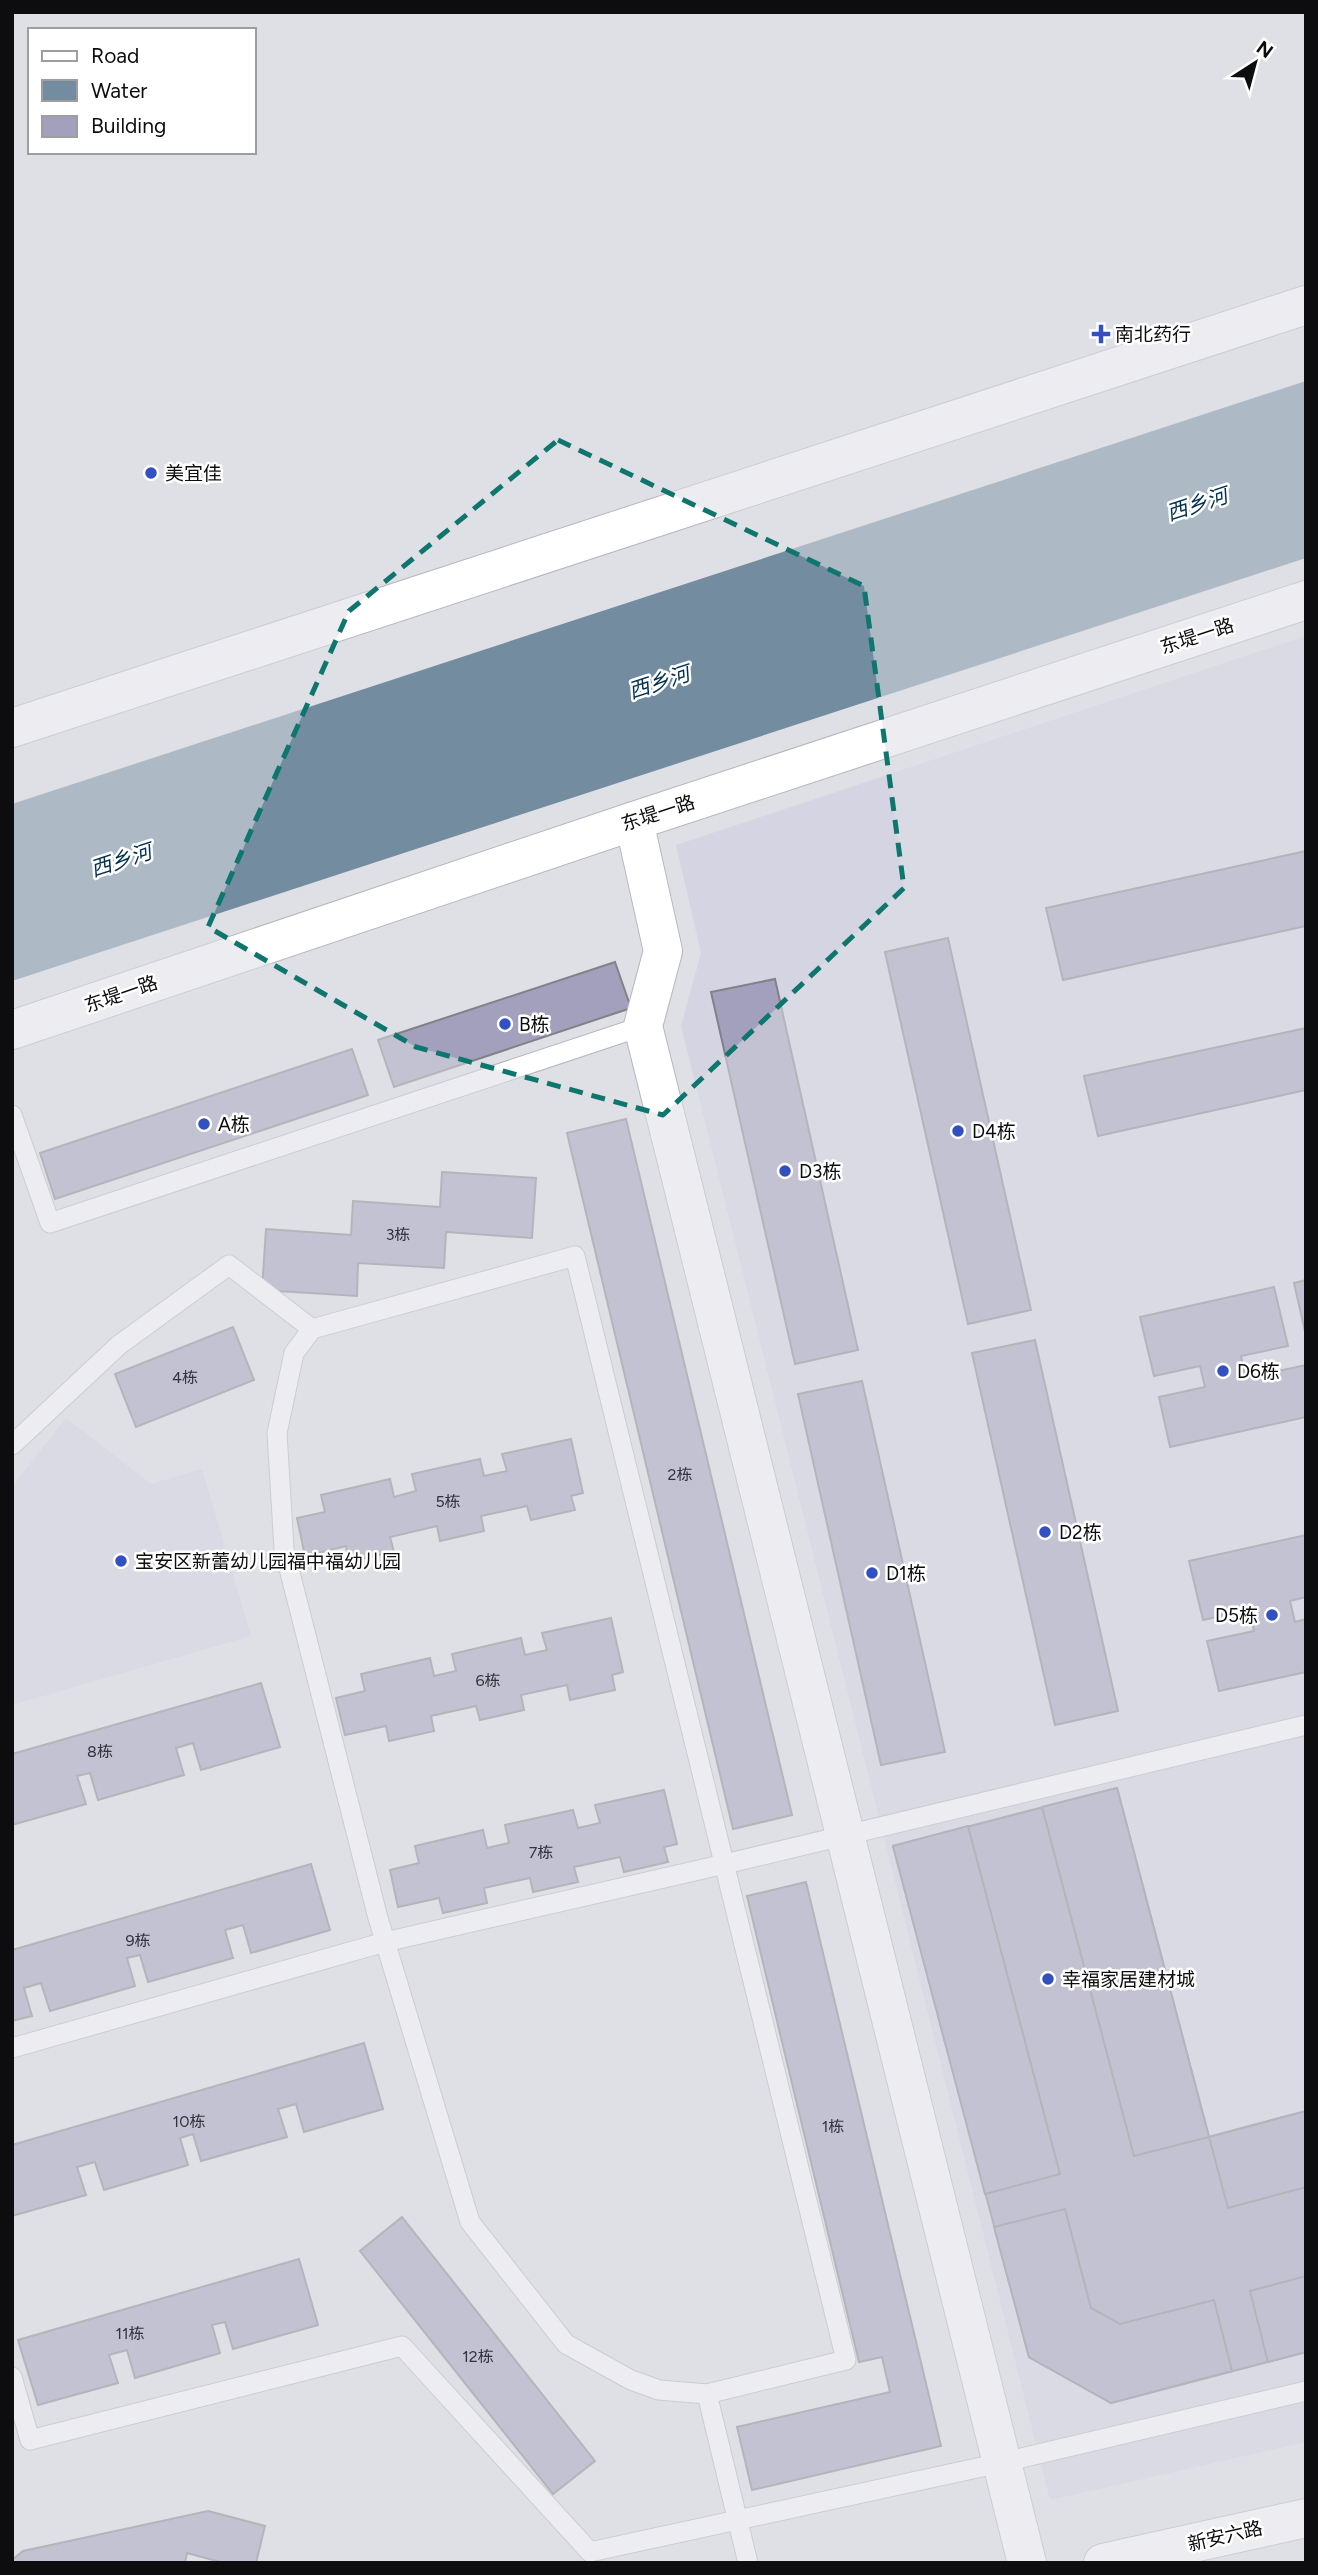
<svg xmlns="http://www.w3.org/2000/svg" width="1318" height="2575" font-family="Figtree,'Noto Sans SC',sans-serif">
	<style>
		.built { fill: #d5d4e3 }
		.water { fill: #738c9f }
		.building { fill: #a2a0bc; stroke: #818187; stroke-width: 2 }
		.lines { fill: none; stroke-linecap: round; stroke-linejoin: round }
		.service-casing { stroke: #b7b6bd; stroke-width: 21 }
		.minor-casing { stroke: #b7b6bd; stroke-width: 40 }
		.primary-casing { stroke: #b7b6bd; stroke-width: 40 }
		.service { stroke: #fff; stroke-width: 19 }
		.minor { stroke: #fff; stroke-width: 38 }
		.primary { stroke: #fff; stroke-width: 38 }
		.marked { fill: none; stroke: #0f766e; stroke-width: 5; stroke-dasharray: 14 9; stroke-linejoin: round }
		.poi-dot { fill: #3250c1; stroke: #fff; stroke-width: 2.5 }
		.labels { text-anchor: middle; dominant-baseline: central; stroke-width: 5; stroke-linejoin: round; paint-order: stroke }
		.number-label { font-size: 16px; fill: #32323b }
		.poi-label { font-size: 19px; fill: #0d0d10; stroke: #fff; text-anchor: start }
		.street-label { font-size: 19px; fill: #0d0d10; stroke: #fff }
		.water-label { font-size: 21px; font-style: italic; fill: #00314e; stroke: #fff }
	</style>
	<rect width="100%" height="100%" fill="#dfdfe6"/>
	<g class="built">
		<polygon points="1306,636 1306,2442 1050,2500 681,1026 701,953 676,845"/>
		<polygon points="66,1418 151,1484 202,1469 251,1636 12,1705 12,1487"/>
	</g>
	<polygon class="water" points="1306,381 1306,558 12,981 12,804"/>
	<g class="building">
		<polygon points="1306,851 1306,926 1063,980 1046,908"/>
		<polygon points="948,938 1031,1310 968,1324 885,952"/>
		<polygon points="615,962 631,1008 394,1087 378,1040"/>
		<polygon points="775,979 858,1350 795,1364 711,992"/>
		<polygon points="1306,1028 1306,1090 1098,1136 1084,1076"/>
		<polygon points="352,1049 368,1095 55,1199 40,1153"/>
		<polygon points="626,1119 792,1815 733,1829 567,1133"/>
		<polygon points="442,1172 536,1178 532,1238 446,1232 444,1268 358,1263 357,1296 262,1290 266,1229 351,1235 353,1201 440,1207"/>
		<polygon points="1306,1280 1306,1336 1294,1283"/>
		<polygon points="1274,1287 1288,1346 1241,1356 1246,1378 1306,1365 1306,1417 1170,1447 1159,1397 1205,1387 1200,1366 1154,1376 1140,1317"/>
		<polygon points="233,1327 254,1380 136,1427 115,1374"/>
		<polygon points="1035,1340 1118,1711 1055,1725 972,1353"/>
		<polygon points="862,1381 945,1752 881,1765 798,1394"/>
		<polygon points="571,1439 583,1493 571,1496 575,1510 531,1520 527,1506 481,1516 484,1531 440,1541 437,1526 390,1537 394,1552 349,1561 346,1546 305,1556 297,1518 325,1512 321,1495 390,1479 394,1497 416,1491 412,1474 480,1459 484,1476 507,1471 502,1454"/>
		<polygon points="1306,1535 1306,1597 1290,1601 1295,1622 1306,1619 1306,1672 1219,1691 1207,1641 1254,1631 1249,1610 1203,1620 1189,1561"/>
		<polygon points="611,1618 623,1672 612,1675 615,1690 570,1700 567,1685 521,1695 524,1710 480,1720 476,1706 431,1716 434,1731 389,1741 386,1726 345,1735 336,1698 365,1691 361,1674 430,1658 434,1676 456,1671 452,1654 521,1638 525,1655 547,1650 542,1633"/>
		<polygon points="261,1683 280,1747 201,1770 193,1743 176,1748 184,1775 98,1800 90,1773 77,1776 86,1804 12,1825 12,1754"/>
		<polygon points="1117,1788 1209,2137 1306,2111 1306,2352 1111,2403 1029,2357 893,1846"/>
		<polygon points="1117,1788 1209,2137 1134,2156 1042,1807"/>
		<polygon points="664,1790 677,1844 664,1847 668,1862 624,1872 620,1857 574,1867 578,1882 533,1892 530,1878 484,1888 487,1903 443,1913 439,1898 398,1907 390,1870 419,1863 415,1846 483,1830 487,1848 509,1843 505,1825 573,1810 578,1828 600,1823 595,1805"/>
		<polygon points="968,1826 1060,2174 985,2194 893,1846"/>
		<polygon points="311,1864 330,1930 251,1953 243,1925 225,1930 233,1958 148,1982 140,1955 127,1958 135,1986 50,2011 41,1983 24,1988 32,2016 12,2021 12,1950"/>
		<polygon points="806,1882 941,2446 752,2490 737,2427 890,2392 882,2357 859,2362 747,1896"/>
		<polygon points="364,2043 383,2109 304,2132 296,2104 278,2109 287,2137 201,2161 193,2134 180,2138 188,2165 104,2190 95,2162 77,2167 86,2195 12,2216 12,2145"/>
		<polygon points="1306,2111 1306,2187 1228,2208 1209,2137"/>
		<polygon points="1065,2209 1091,2308 1120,2324 1214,2300 1232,2371 1111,2403 1029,2357 994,2227"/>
		<polygon points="402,2217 595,2461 553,2494 360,2251"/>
		<polygon points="299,2259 318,2325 233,2349 225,2322 212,2325 220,2353 135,2378 127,2350 109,2355 118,2383 38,2405 18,2340"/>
		<polygon points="1306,2276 1306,2352 1268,2362 1250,2291"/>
		<polygon points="208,2511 265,2526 256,2563 224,2563 187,2553 185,2563 12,2563 12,2560 23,2551"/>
	</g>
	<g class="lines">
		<g class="service-casing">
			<g id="service">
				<polyline points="12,1115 50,1223 643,1026"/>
				<polygon points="575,1256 846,2360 707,2394 659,2390 631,2380 566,2344 470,2222 378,1918 284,1549 277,1433 294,1353 312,1329"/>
				<polyline points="12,1445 119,1345 229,1265 312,1329"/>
				<polyline points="12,2048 385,1942 725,1864 1306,1725"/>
				<polyline points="12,2377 30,2440 402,2346 590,2552 1000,2463 1306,2391"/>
				<polyline points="707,2394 748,2563"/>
			</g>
		</g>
		<g class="minor-casing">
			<g id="minor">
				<polyline points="12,728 1306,305"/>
				<polyline points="634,821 663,951 643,1026 1027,2563"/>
				<polyline points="12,1030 634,821 1306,600"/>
			</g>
		</g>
		<g class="primary-casing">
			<polyline id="primary" points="1103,2563 1306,2518"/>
		</g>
		<use href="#service" class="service"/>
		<use href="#minor" class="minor"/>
		<use href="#primary" class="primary"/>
	</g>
	<path d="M0 0H1318V2575H0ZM 558,440 L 864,586 L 904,888 L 663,1115 L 416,1047 L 208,927 L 349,611 Z" fill="#dfdfe6" fill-opacity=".55" fill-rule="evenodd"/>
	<path class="marked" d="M 558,440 L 864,586 L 904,888 L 663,1115 L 416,1047 L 208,927 L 349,611 Z"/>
	<g class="poi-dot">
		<path d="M1097.5 323.5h7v7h7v7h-7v7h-7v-7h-7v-7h7z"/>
		<circle cx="151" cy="473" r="7"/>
		<circle cx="505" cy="1024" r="7"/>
		<circle cx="204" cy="1124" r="7"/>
		<circle cx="958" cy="1131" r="7"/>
		<circle cx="785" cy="1171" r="7"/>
		<circle cx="1223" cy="1371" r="7"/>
		<circle cx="1045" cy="1532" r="7"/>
		<circle cx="121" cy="1561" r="7"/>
		<circle cx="872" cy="1573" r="7"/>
		<circle cx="1272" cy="1615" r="7"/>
		<circle cx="1048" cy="1979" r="7"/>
	</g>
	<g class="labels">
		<g class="number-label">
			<text x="398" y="1234">3栋</text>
			<text x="185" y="1377">4栋</text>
			<text x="680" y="1474">2栋</text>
			<text x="448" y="1501">5栋</text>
			<text x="488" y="1680">6栋</text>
			<text x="100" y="1751">8栋</text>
			<text x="541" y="1852">7栋</text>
			<text x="138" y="1940">9栋</text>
			<text x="189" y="2121">10栋</text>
			<text x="833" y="2126">1栋</text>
			<text x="130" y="2333">11栋</text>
			<text x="478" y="2356">12栋</text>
		</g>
		<g class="poi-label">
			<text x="1115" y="334">南北药行</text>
			<text x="165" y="473">美宜佳</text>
			<text x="519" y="1024">B栋</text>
			<text x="218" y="1124">A栋</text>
			<text x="972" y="1131">D4栋</text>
			<text x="799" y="1171">D3栋</text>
			<text x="1237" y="1371">D6栋</text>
			<text x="1059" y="1532">D2栋</text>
			<text x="135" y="1561">宝安区新蕾幼儿园福中福幼儿园</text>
			<text x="886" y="1573">D1栋</text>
			<text x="1258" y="1615" text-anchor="end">D5栋</text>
			<text x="1062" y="1979">幸福家居建材城</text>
		</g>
		<g class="street-label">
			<text transform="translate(1197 636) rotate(-18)">东堤一路</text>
			<text transform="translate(658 813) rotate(-18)">东堤一路</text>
			<text transform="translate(121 994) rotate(-19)">东堤一路</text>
			<text transform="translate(1225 2536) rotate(-13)">新安六路</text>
		</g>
		<g class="water-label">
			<text transform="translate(1197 504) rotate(-18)">西乡河</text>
			<text transform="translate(659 682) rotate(-18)">西乡河</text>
			<text transform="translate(121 860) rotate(-18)">西乡河</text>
		</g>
	</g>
	<rect width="1318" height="2575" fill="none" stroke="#0d0d10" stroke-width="28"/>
	<rect x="28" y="28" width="228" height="126" fill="#ffffff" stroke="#9e9e9f" stroke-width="2"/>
	<rect x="42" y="51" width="35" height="10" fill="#ffffff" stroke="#9e9e9f" stroke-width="2"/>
	<text x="91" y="63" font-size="21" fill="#0d0d10">Road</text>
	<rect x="42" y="80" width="35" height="21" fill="#738c9f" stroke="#9e9e9f" stroke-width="2"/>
	<text x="91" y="98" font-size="21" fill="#0d0d10">Water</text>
	<rect x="42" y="116" width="35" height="21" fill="#a2a0bc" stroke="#9e9e9f" stroke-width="2"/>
	<text x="91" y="133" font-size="21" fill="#0d0d10">Building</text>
	<g transform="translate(1255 63) rotate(36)" stroke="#ffffff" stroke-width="5" paint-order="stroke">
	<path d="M0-5L12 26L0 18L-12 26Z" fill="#0d0d10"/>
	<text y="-10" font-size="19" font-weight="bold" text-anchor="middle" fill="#0d0d10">N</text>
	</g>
</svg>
